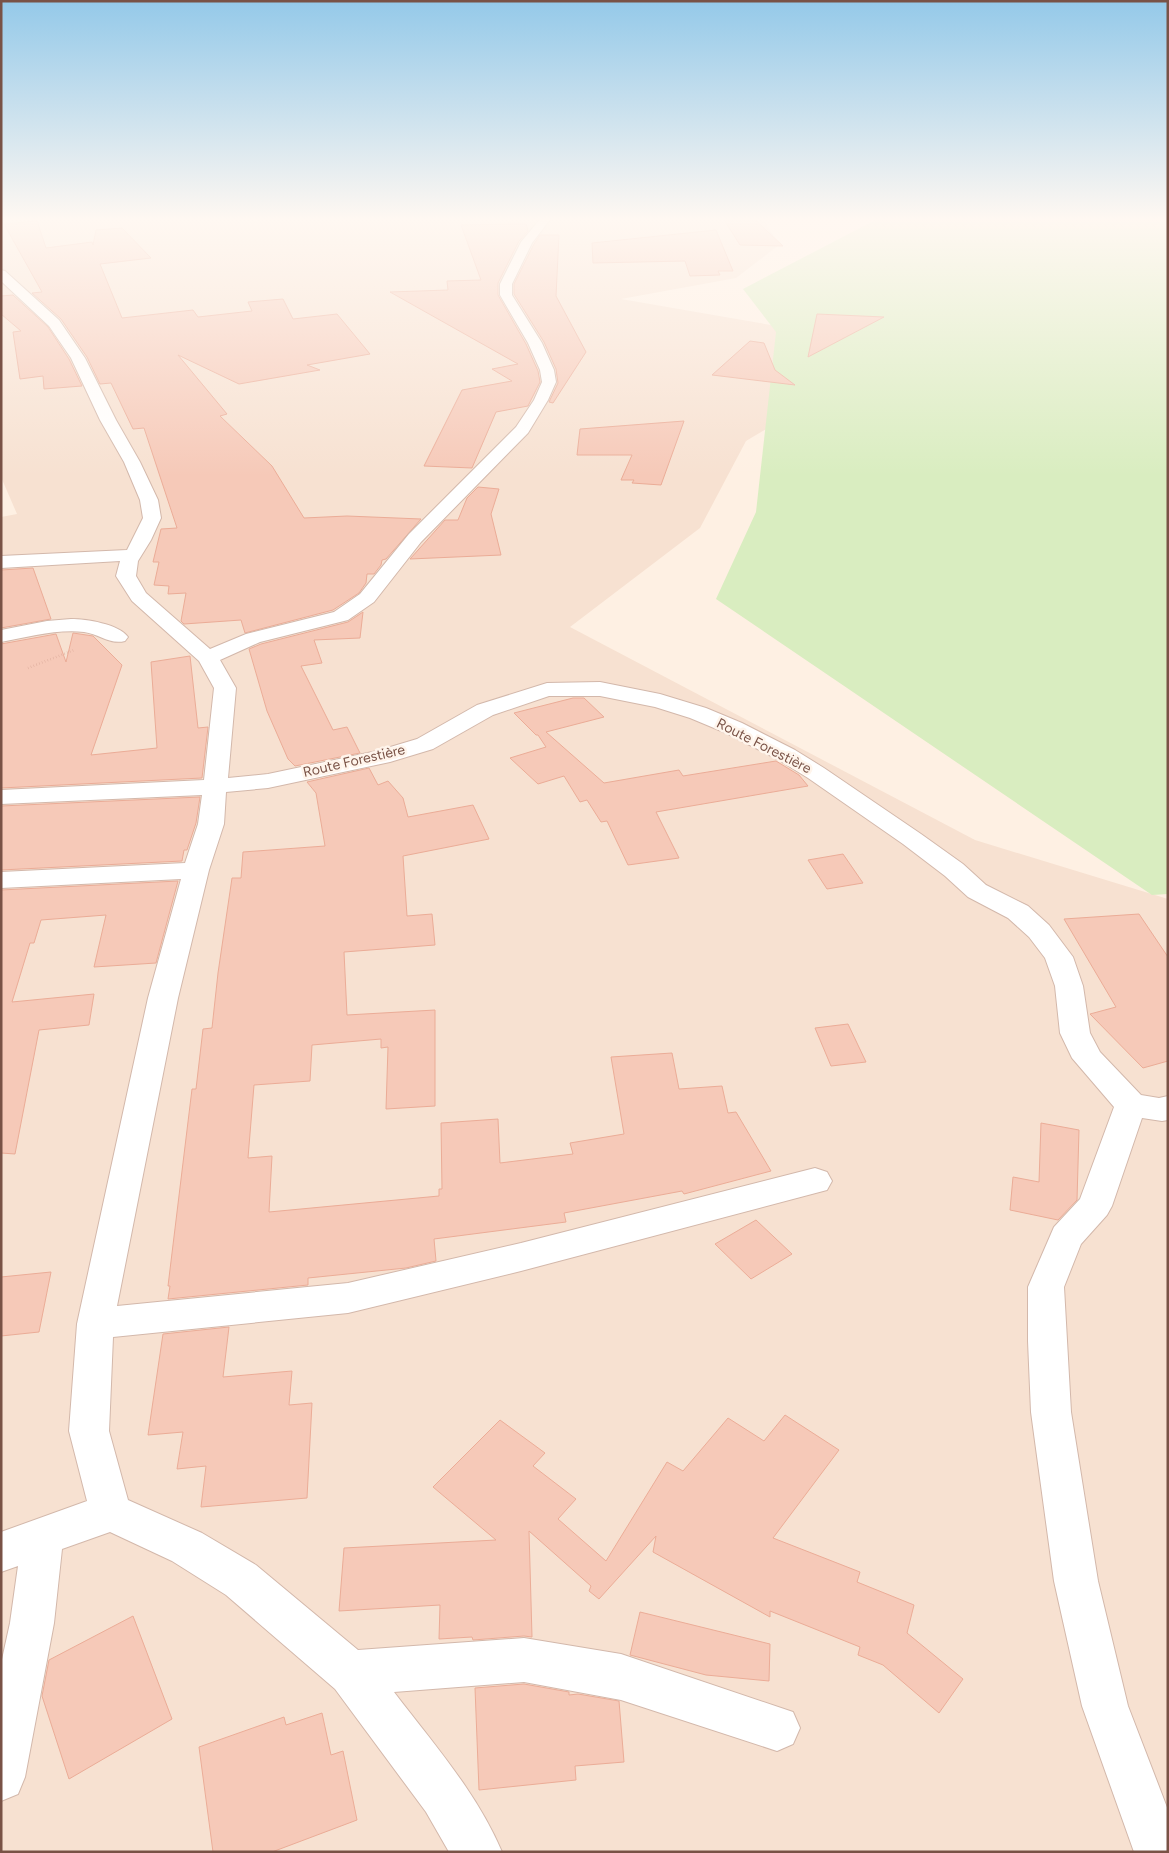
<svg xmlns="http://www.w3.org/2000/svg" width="1169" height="1853" font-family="Figtree,sans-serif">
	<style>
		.residential { fill: #f7e1d1 }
		.green { fill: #d9edc0 }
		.building { fill: #f6c9b8; stroke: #ebac97 }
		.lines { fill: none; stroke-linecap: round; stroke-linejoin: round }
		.minor-casing { stroke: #d3b8ab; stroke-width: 2 }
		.path { stroke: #dcab9b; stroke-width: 2.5; stroke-dasharray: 0.5 2.5; stroke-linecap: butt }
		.minor { fill: #fff; fill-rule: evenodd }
		.labels { text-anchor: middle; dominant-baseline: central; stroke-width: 5; stroke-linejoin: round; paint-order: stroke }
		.street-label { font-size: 14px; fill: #795246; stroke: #fff5ec }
	</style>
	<rect width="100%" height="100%" fill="#fef0e3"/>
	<polygon class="residential" points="1,217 762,217 779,245 736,278 621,299 851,339 822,396 746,441 700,528 570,627 975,840 1168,899 1168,1852 1,1852 1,517 17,514 1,477"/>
	<polygon class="green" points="881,217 1168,217 1168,894 1152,895 716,599 756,512 776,332 743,289"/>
	<g class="building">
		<polygon points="723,218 753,218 783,246 740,245"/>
		<polygon points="37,221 46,248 92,242 93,245 96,230 122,228 151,258 100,264 122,318 193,310 198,317 252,311 248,302 283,299 293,319 337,314 370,354 307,365 320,370 239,384 178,355 227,414 220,416 272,466 304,518 347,516 421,519 386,559 382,560 381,565 374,574 367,574 366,583 359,593 333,610 245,633 241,620 184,624 181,621 186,593 168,594 169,586 154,585 159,562 153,562 161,529 177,528 144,428 133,429 111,383 100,384 87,357 61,319 32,293 42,292 4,224"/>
		<polygon points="526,224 528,231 519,241 498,283 498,295 526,344 538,371 540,382 528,406 496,412 472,468 424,466 462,390 512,381 492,369 518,364 390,292 448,290 447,281 481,280 461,225"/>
		<polygon points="716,230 733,271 718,271 720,275 690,276 685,261 593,263 592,243"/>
		<polygon points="540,235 559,235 556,296 586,352 553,403 549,402 558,383 556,369 544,342 514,294 514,284 534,244"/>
		<polygon points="13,295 48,327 69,359 82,386 44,389 43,376 20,379 13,332 21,331 1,314 1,296"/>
		<polygon points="817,314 884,317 808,357"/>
		<polygon points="750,341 764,343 775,370 795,385 712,375"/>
		<polygon points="684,421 661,485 632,483 634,480 621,480 632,455 577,455 580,429"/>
		<polygon points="478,487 499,489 491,514 501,555 410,559 445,520 458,520 467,498"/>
		<polygon points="33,568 51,619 1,628 1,570"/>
		<polygon points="363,612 360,638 314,640 322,663 301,666 333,730 347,727 360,753 295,766 288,759 267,711 249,649 261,644 348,622"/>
		<polygon points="73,633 93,636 122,665 91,755 157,748 151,662 190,656 198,728 208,727 202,778 1,788 1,644 56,634 66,662"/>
		<polygon points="573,698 584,698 604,717 546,732 604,783 679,770 683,776 776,761 799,775 808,786 656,812 679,858 628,865 607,821 601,822 587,800 580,802 564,776 538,784 510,758 546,747 538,735 536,735 514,713"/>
		<polygon points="369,768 378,785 388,781 403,798 408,817 473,805 489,839 403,856 407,916 432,914 435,945 344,952 347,1015 435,1010 435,1106 386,1109 388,1047 381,1048 381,1039 312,1045 310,1081 254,1085 248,1158 272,1156 269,1212 439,1196 439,1189 442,1189 441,1123 498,1119 500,1163 573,1154 570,1143 624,1134 611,1057 672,1053 679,1089 722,1086 728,1113 736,1112 771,1171 684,1194 682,1191 564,1213 566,1222 434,1239 436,1261 406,1268 308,1278 308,1285 168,1299 170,1286 168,1286 192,1089 196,1089 203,1029 212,1028 218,973 232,878 241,878 243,852 325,846 316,793 307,782"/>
		<polygon points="200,797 196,823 187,850 184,850 182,861 1,870 1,806"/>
		<polygon points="843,854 863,883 827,889 808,860"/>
		<polygon points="178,881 156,963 94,967 106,915 41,920 34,943 30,943 12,1002 94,994 89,1025 39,1030 15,1154 1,1153 1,890"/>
		<polygon points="1139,914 1168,957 1168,1061 1143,1068 1090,1014 1116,1007 1064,919"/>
		<polygon points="848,1024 866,1062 831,1066 815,1028"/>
		<polygon points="1041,1123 1079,1130 1077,1200 1058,1220 1010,1210 1013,1177 1039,1182"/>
		<polygon points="756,1220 792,1254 751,1279 715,1244"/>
		<polygon points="51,1272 39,1332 1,1336 1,1277"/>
		<polygon points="229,1327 223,1377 292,1371 289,1405 312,1403 307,1498 201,1507 206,1466 177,1469 183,1432 148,1435 163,1334"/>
		<polygon points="785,1415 839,1450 773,1538 860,1572 857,1582 914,1605 907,1633 963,1679 939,1713 883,1665 858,1655 860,1647 770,1611 770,1617 653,1552 656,1536 599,1599 589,1591 591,1586 529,1531 532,1637 524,1636 473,1640 472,1637 439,1639 440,1605 339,1611 344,1548 496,1540 433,1487 500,1420 545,1453 533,1466 576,1499 558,1519 606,1561 667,1462 683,1471 728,1418 764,1441"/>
		<polygon points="640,1612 770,1644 769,1681 706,1675 630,1655"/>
		<polygon points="133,1616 172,1719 69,1779 42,1696 49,1660"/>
		<polygon points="524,1684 569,1692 569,1695 578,1694 619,1701 624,1762 575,1766 576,1780 479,1790 475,1688"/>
		<polygon points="322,1713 331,1755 343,1751 357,1820 272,1852 213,1852 199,1747 284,1717 286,1725"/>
	</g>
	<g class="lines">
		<g class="minor-casing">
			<g id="minor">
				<path d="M 542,217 L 552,217 L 532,243 L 512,284 L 512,295 L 542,343 L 554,370 L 556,382 L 548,400 L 528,433 L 421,542 L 374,602 L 348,620 L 260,642 L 220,660 L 236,688 L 228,778 L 268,774 L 377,751 L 417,739 L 477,705 L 547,683 L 600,682 L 660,694 L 706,708 L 742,723 L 795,750 L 824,768 L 921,834 L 963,864 L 986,885 L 1028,906 L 1049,925 L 1073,957 L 1083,986 L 1090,1033 L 1100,1052 L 1141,1095 L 1159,1098 L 1168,1096 L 1168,1120 L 1162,1121 L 1142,1118 L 1112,1206 L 1107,1215 L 1081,1244 L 1064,1287 L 1071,1412 L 1098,1581 L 1128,1706 L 1168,1810 L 1168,1852 L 1134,1852 L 1082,1706 L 1054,1581 L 1031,1412 L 1028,1341 L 1028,1287 L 1054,1227 L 1080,1199 L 1114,1107 L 1072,1058 L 1060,1033 L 1055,986 L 1045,958 L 1029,937 L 1008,918 L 968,897 L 945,876 L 903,844 L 808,778 L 779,760 L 726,733 L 690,718 L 655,707 L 600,696 L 549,696 L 493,715 L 433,749 L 390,762 L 268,788 L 226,792 L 224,824 L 209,870 L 178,998 L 117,1306 L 348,1283 L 521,1243 L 815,1168 L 827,1172 L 832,1181 L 827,1190 L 521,1271 L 348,1313 L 113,1337 L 109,1431 L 128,1500 L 202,1533 L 256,1565 L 358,1650 L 524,1638 L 621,1654 L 793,1712 L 800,1728 L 793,1744 L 777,1751 L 621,1700 L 524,1682 L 394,1692 C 433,1743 477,1793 502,1852 L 449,1852 L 426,1812 L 335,1689 L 226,1595 L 172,1561 L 110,1532 L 62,1549 L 54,1623 L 25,1777 L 18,1794 L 1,1801 L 1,1664 L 10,1623 L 18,1566 L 1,1572 L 1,1532 L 87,1501 L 69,1431 L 77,1324 L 148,998 L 181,879 L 1,888 L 1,872 L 185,863 L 198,824 L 202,795 L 1,804 L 1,790 L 204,780 L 214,688 L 199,661 L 132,601 L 116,576 L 120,561 L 1,568 L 1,556 L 127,550 L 143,518 L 140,500 L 124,462 L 100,420 L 71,358 L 49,326 L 1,281 L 1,270 L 5,271 L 59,320 L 85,358 L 116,420 L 140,462 L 158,500 L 161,518 L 151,540 L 138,561 L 136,576 L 146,593 L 210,649 L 246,634 L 334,612 L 360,594 L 409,534 L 516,427 L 534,400 L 542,382 L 540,370 L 528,343 L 500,295 L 500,284 L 521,242 Z"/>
				<path d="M 71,619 C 86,619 119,624 128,637 L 125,641 C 110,645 99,634 84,632 C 57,629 28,637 1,642 L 1,630 L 47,621 Z"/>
			</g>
		</g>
		<polyline class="path" points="28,668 74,650"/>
		<use href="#minor" class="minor"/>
	</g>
	<linearGradient id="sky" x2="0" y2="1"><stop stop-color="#94c9e9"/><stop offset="0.46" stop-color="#fff8f2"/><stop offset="1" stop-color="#fff8f2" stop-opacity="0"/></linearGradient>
	<rect width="1169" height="476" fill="url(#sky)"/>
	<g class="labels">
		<g class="street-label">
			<text transform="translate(764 746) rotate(27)">Route Forestière</text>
			<text transform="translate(354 761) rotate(-13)">Route Forestière</text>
		</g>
	</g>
	<rect width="1169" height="1853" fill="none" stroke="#795246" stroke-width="5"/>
</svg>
